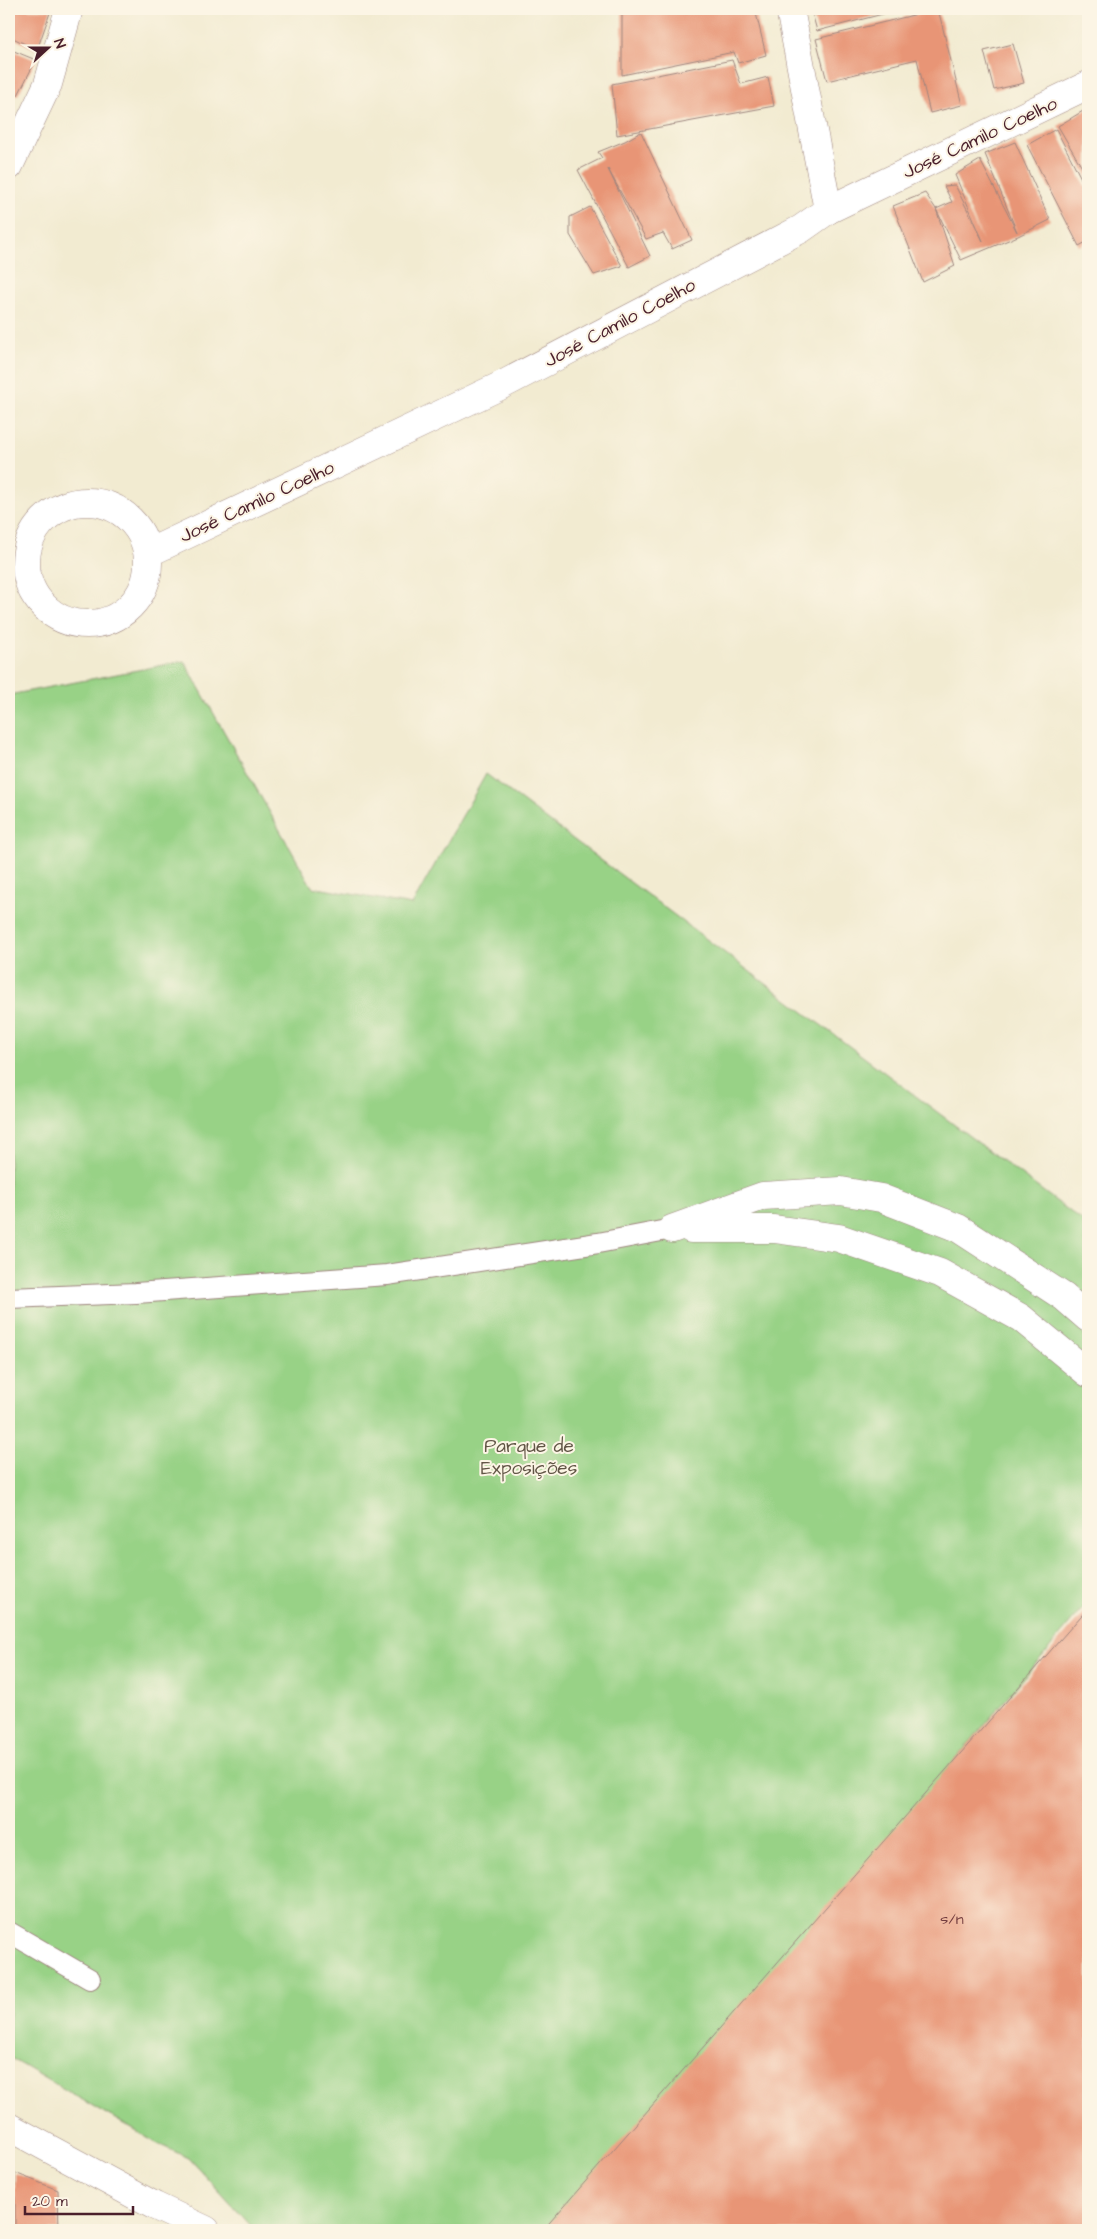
<svg xmlns="http://www.w3.org/2000/svg" width="1097" height="2239" font-family="'Architects Daughter',sans-serif">
	<style>
		.green { fill: #98d286; stroke: #717858 }
		.building { fill: #e89576 }
		.lines { fill: none; stroke-linecap: round; stroke-linejoin: round }
		.service-casing { stroke: #9e857e; stroke-width: 22 }
		.minor-casing { stroke: #9e857e; stroke-width: 29 }
		.service { stroke: #fff; stroke-width: 20 }
		.minor { stroke: #fff; stroke-width: 28 }
		.labels { text-anchor: middle; dominant-baseline: central; stroke-width: 4; stroke-linejoin: round; paint-order: stroke }
		.number-label { font-size: 16px; fill: #723c3e }
		.street-label { font-size: 19px; fill: #4a1f2b; stroke: #fcf5e5 }
		.park-label { font-size: 19px; fill: #615546; stroke: #fcf5e5 }
	</style>
	<rect width="100%" height="100%" fill="#fcf5e5"/>
	<filter id="ink" filterUnits="userSpaceOnUse"><feTurbulence type="fractalNoise" baseFrequency=".02" numOctaves="2"/><feDisplacementMap in="SourceGraphic" scale="10" xChannelSelector="R" yChannelSelector="G"/><feConvolveMatrix kernelMatrix="1 2 1 2 8 2 1 2 1" color-interpolation-filters="sRGB"/></filter>
	<filter id="wash" filterUnits="userSpaceOnUse"><feTurbulence type="fractalNoise" baseFrequency=".0096" numOctaves="4" result="noise"/><feDisplacementMap in="SourceGraphic" scale="20" xChannelSelector="R" yChannelSelector="G"/><feGaussianBlur stdDeviation="1.12" result="paint"/><feColorMatrix in="noise" values="0 0 0 0 0 0 0 0 0 0 0 0 0 0 0 0 0 1.4 0 .05"/><feComposite in="paint" operator="in"/></filter>
	<g filter="url(#wash)">
		<rect width="100%" height="100%" fill="#f2ebd1"/>
		<polygon class="green" points="184,661 312,887 412,905 486,774 1088,1225 1088,1602 748,2005 545,2230 255,2230 189,2158 158,2144 9,2057 9,695"/>
		<g id="blocks">
			<g class="building">
				<polygon points="9,9 51,10 37,50 9,36"/>
				<polygon points="622,9 755,9 766,55 738,63 734,52 622,75"/>
				<polygon points="811,9 902,9 817,31"/>
				<polygon points="938,9 962,105 930,113 917,59 827,81 816,39"/>
				<polygon points="1013,44 1024,83 994,90 984,51"/>
				<polygon points="9,49 36,60 18,95 9,91"/>
				<polygon points="732,60 741,84 768,77 774,106 617,135 612,84"/>
				<polygon points="1088,108 1088,178 1058,126"/>
				<polygon points="1056,129 1088,192 1088,241 1079,246 1027,145"/>
				<polygon points="641,132 692,240 672,249 663,233 646,239 608,169 650,256 629,267 578,170 602,158 598,152 625,141"/>
				<polygon points="1015,142 1050,220 1018,236 961,260 936,209 952,202 944,186 955,185 983,241 955,175 980,160 1017,232 985,154"/>
				<polygon points="925,193 936,209 955,266 923,282 893,206"/>
				<polygon points="590,207 622,266 594,275 570,235 570,217"/>
				<polygon points="1088,1608 1088,2230 543,2230"/>
				<polygon points="15,2173 58,2190 59,2230 15,2230"/>
			</g>
		</g>
	</g>
	<g filter="url(#ink)">
		<use href="#blocks" fill-opacity="0" stroke="#9e857e" stroke-width="1"/>
		<g class="lines">
			<g class="service-casing">
				<g id="service">
					<polyline points="9,1298 136,1293 387,1275 598,1243 672,1229"/>
					<polyline points="9,1932 90,1979"/>
				</g>
			</g>
			<g class="minor-casing">
				<g id="minor">
					<polyline points="790,9 828,210"/>
					<polyline points="9,166 48,84 69,9"/>
					<circle cx="87" cy="563" r="61"/>
					<polyline points="148,553 498,387 801,229 828,210 1088,85"/>
					<polyline points="672,1229 763,1196 841,1191 881,1198 958,1228 1064,1297 1088,1318"/>
					<polyline points="691,1229 774,1229 839,1238 940,1273 1021,1318 1088,1373"/>
					<polyline points="9,2127 155,2206 206,2230"/>
				</g>
			</g>
			<use href="#service" class="service"/>
			<use href="#minor" class="minor"/>
		</g>
	</g>
	<g class="labels">
		<g class="number-label">
			<text x="952" y="1919">s/n</text>
		</g>
		<g class="street-label">
			<text transform="translate(980 138) rotate(-25)">José Camilo Coelho</text>
			<text transform="translate(620 323) rotate(-28)">José Camilo Coelho</text>
			<text transform="translate(257 502) rotate(-25)">José Camilo Coelho</text>
		</g>
		<g class="park-label">
			<text x="529" y="1446">Parque de<tspan x="529" dy="22">Exposições</tspan></text>
		</g>
	</g>
	<rect width="1097" height="2239" fill="none" stroke="#fcf5e5" stroke-width="30"/>
	<g transform="translate(48 48) rotate(69)" stroke="#fcf5e5" stroke-width="4" paint-order="stroke">
	<path d="M0-4L9 19L0 12L-9 19Z" fill="#4a1f2b"/>
	<text y="-8" font-size="14" font-weight="bold" text-anchor="middle" fill="#4a1f2b">N</text>
	</g>
	<path d="M25 2206v8h108v-8" fill="none" stroke="#4a1f2b" stroke-width="2.5"/>
	<text x="32" y="2206" font-size="15" fill="#4a1f2b" stroke="#fcf5e5" stroke-width="4" paint-order="stroke">20 m</text>
</svg>
